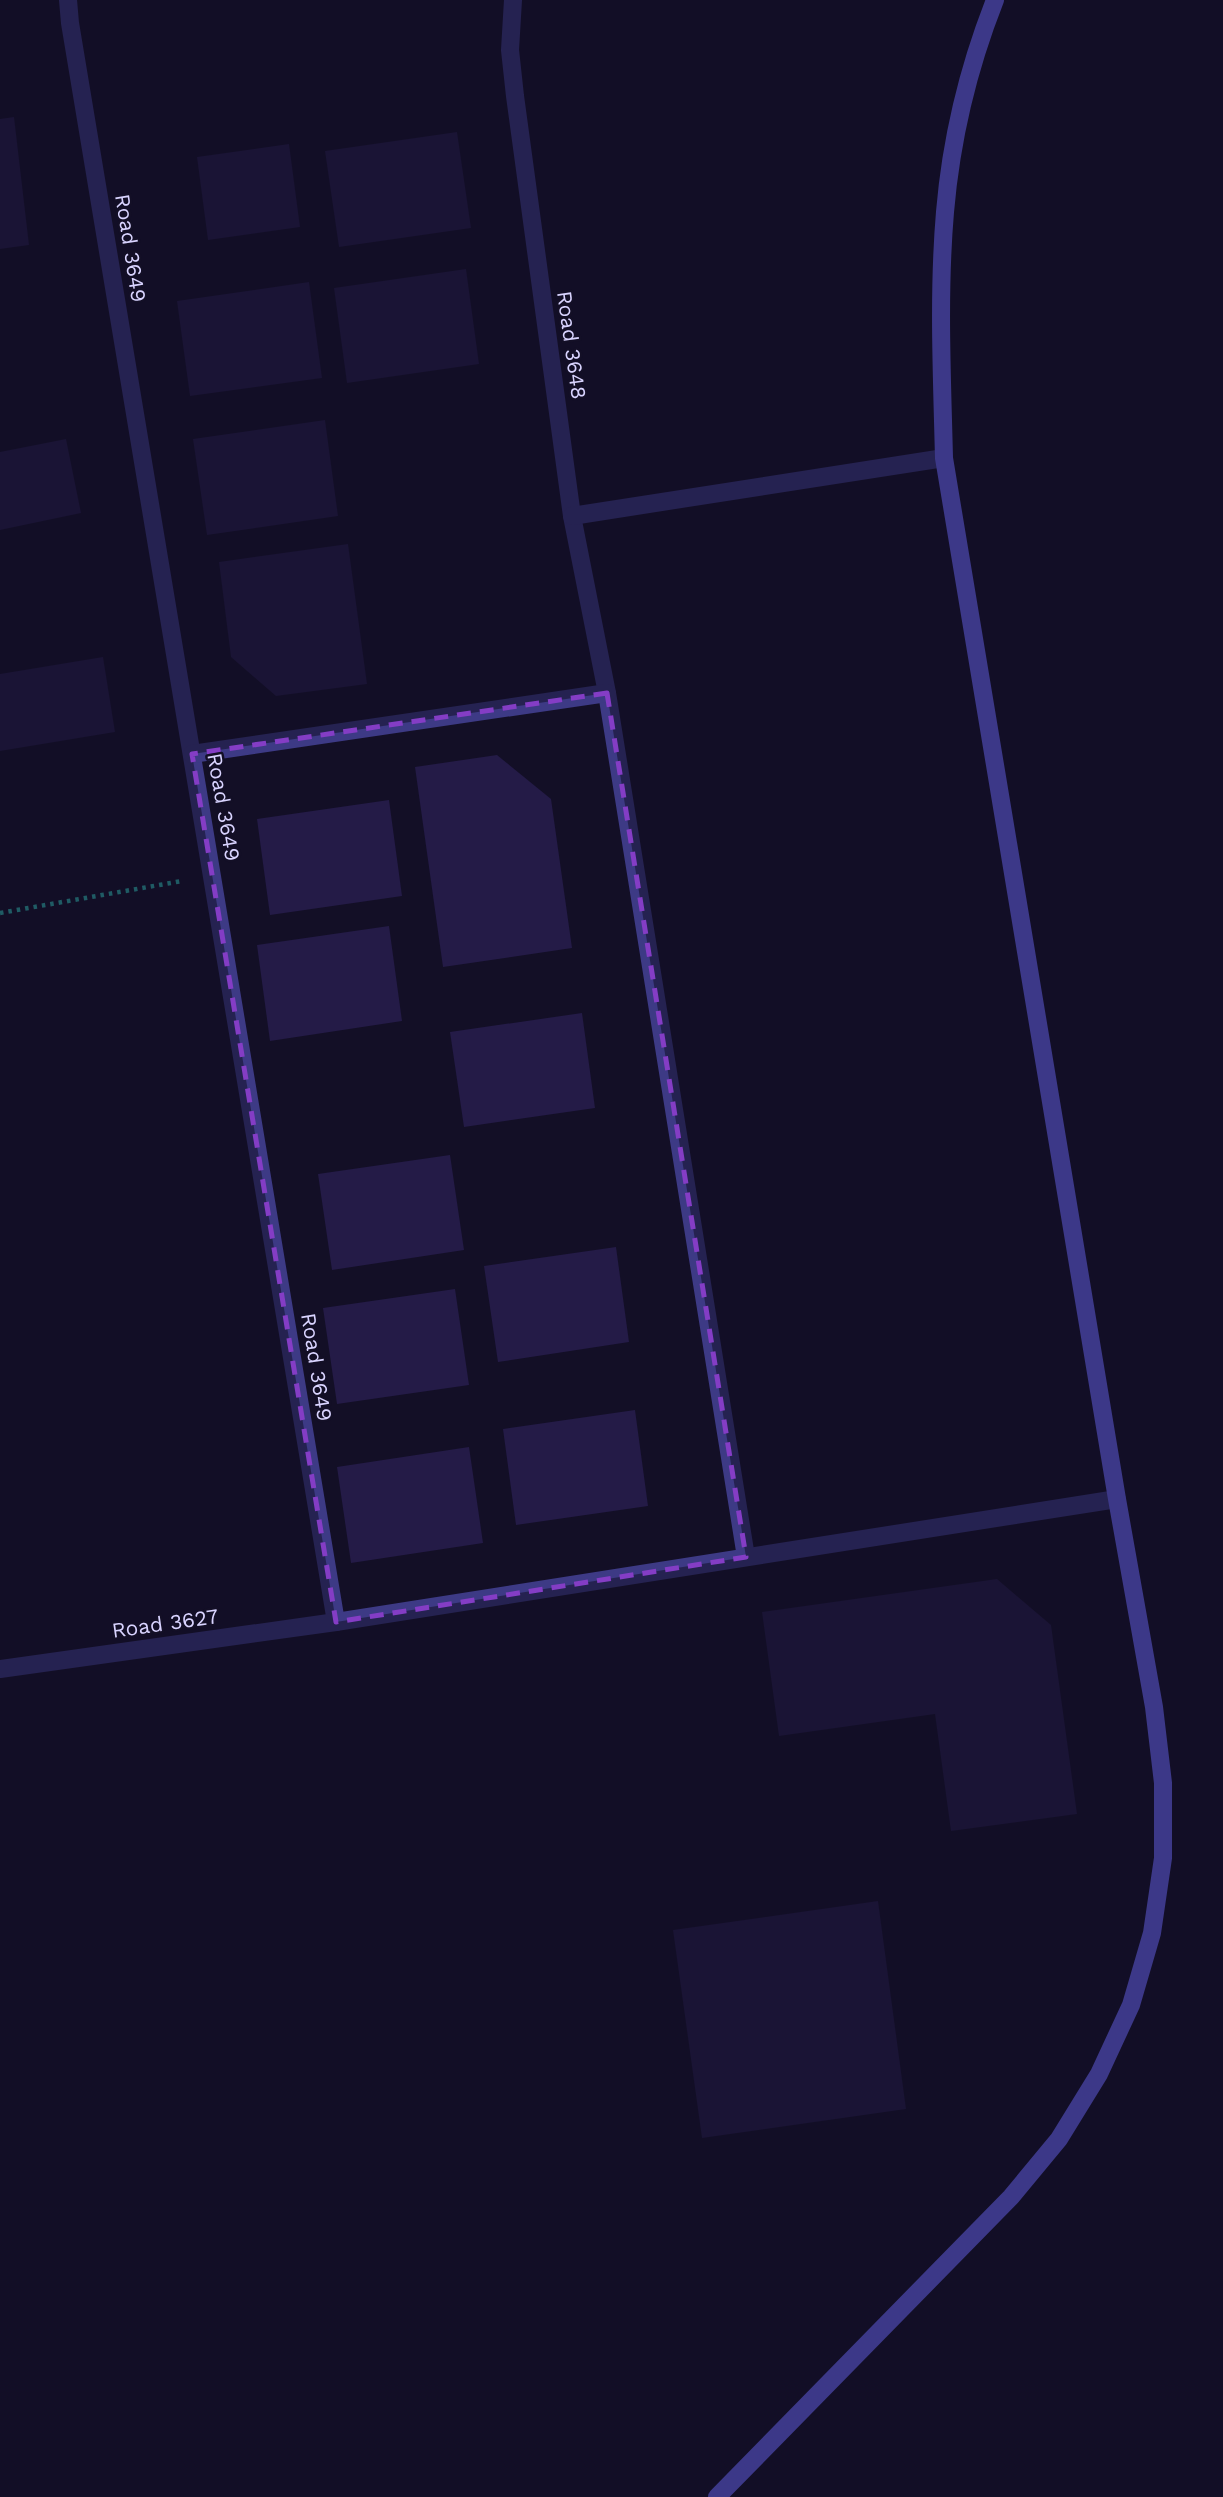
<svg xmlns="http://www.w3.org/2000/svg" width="1223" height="2497" font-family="'Work Sans',sans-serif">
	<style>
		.building { fill: #241b47 }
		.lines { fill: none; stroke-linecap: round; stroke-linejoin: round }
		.path { stroke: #2fb8b0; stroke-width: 4.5; stroke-dasharray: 3.5 5; stroke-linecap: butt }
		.street { stroke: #3d3a85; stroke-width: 18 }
		.secondary { stroke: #6f6bff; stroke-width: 18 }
		.marked { fill: none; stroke: #843dc5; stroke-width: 5; stroke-dasharray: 14 9; stroke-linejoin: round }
		.labels { text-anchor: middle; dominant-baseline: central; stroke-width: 5; stroke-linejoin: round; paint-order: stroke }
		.street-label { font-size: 21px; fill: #d9d4ff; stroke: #130f26 }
	</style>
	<rect width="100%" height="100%" fill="#130f26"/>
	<g class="building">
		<polygon points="14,117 29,245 0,249 0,119"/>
		<polygon points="457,132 471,228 339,247 325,151"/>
		<polygon points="289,144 300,227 208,240 197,157"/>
		<polygon points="466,269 479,364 347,383 334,288"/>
		<polygon points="309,282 322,378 190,396 177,301"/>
		<polygon points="325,420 338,516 207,535 193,439"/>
		<polygon points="66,439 81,513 0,530 0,452"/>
		<polygon points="348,544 367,684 276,696 231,657 219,562"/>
		<polygon points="103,657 115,732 0,751 0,674"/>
		<polygon points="497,755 551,799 572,948 443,967 415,767"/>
		<polygon points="389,800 402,896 270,915 257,819"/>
		<polygon points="389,926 402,1021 270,1041 257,945"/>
		<polygon points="582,1013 595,1108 464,1127 450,1032"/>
		<polygon points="450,1155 464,1250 332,1270 318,1174"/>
		<polygon points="616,1247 629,1342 498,1362 484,1266"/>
		<polygon points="455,1289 469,1385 337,1404 323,1308"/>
		<polygon points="635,1410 648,1506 516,1525 503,1429"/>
		<polygon points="469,1447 483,1543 351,1563 337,1467"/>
		<polygon points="997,1579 1051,1625 1077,1814 951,1831 935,1714 779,1736 762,1612"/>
		<polygon points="878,1901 906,2109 702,2138 673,1930"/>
	</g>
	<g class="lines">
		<polyline class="path" points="0,913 182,881"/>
		<g class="street">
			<polyline points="68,0 70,23 336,1622"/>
			<polyline points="513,0 510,50 515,96 572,516 607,693 746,1557"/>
			<polyline points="572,516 944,458"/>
			<polyline points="192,754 607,693"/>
			<polyline points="0,1669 336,1622 1117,1499"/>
		</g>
		<path class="secondary" d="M 717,2497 L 1011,2197 L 1059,2139 L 1099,2074 L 1131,2005 L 1152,1933 L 1163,1858 L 1163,1783 L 1154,1707 L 1117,1499 L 944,458 C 942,376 938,294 945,212 C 951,141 969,66 995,0"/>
	</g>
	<path d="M0 0H1223V2497H0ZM 607,693 L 746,1557 L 336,1622 L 192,754 Z" fill="#130f26" fill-opacity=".55" fill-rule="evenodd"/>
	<path class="marked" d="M 607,693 L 746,1557 L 336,1622 L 192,754 Z"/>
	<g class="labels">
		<g class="street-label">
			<text transform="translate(131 248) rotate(81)">Road 3649</text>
			<text transform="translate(572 345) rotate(82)">Road 3648</text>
			<text transform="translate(224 807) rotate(80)">Road 3649</text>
			<text transform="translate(317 1367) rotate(81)">Road 3649</text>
			<text transform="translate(165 1623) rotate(-8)">Road 3627</text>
		</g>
	</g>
</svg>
